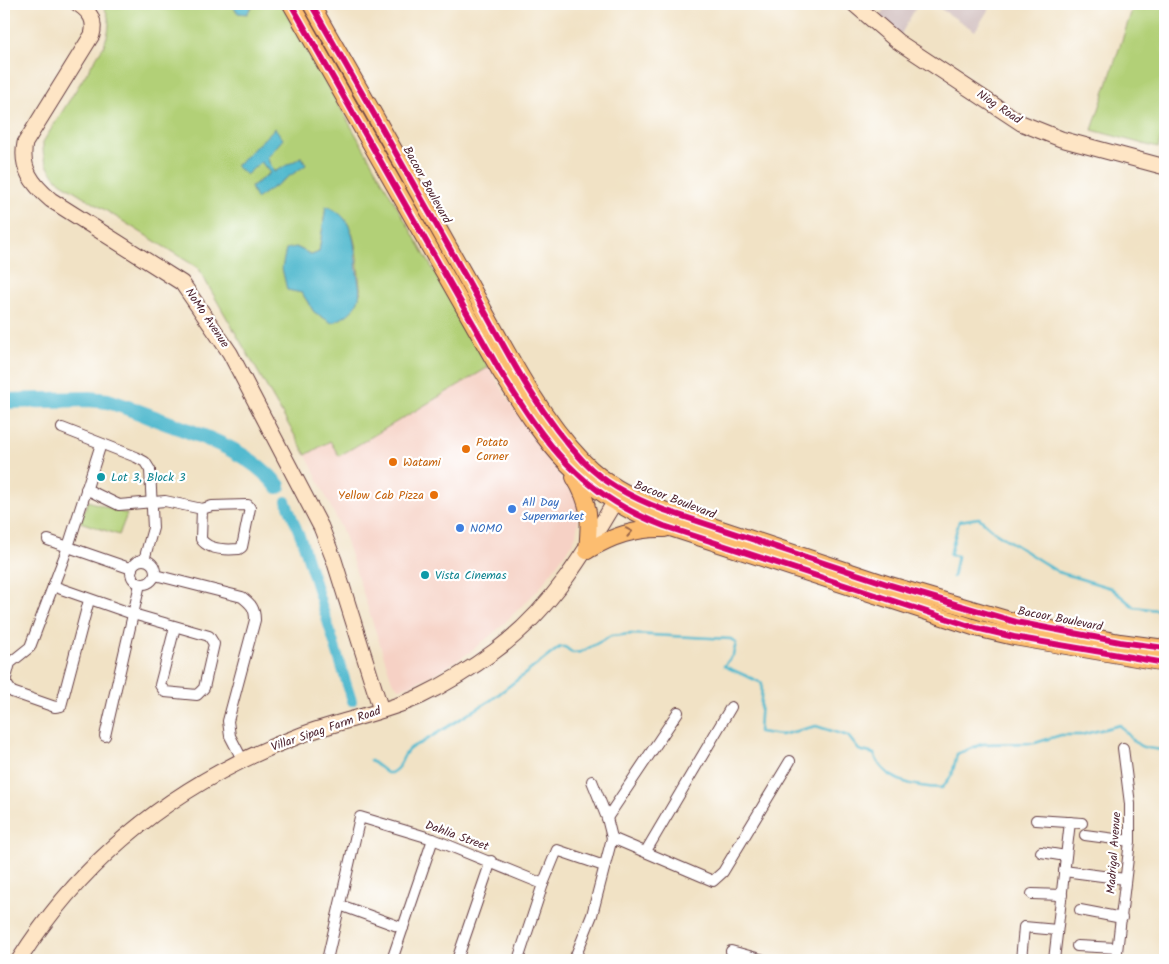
<svg xmlns="http://www.w3.org/2000/svg" width="1169" height="964" font-family="Kalam,sans-serif">
	<style>
		.built { fill: #f6d1c5 }
		.industrial { fill: #d1bfbf }
		.green { fill: #b2d077; stroke: #7e7851; fill-rule: evenodd }
		.water { fill: #52bacf; stroke: #4e6c7d }
		.lines { fill: none; stroke-linecap: round; stroke-linejoin: round }
		.stream { stroke: #52bacf; stroke-width: 2.5 }
		.canal { stroke: #52bacf; stroke-width: 10 }
		.river { stroke: #52bacf; stroke-width: 16 }
		.street-casing { stroke: #633c42; stroke-width: 12 }
		.secondary-casing { stroke: #633c42; stroke-width: 17 }
		.primary-casing { stroke: #633c42; stroke-width: 18 }
		.street { stroke: #fff; stroke-width: 10 }
		.secondary { stroke: #fee5c5; stroke-width: 15 }
		.primary { stroke: #fcbd6f; stroke-width: 16 }
		.cycleway-casing { stroke: #fff; stroke-width: 9 }
		.cycleway { stroke: #d6006c; stroke-width: 6 }
		.oneway { stroke: #9a664a }
		.food-dot { fill: #e8710a; stroke: #fff; stroke-width: 2 }
		.culture-dot { fill: #0f9aa8; stroke: #fff; stroke-width: 2 }
		.shop-dot { fill: #3f7fe0; stroke: #fff; stroke-width: 2 }
		.labels { text-anchor: middle; dominant-baseline: central; stroke-width: 4.5; stroke-linejoin: round; paint-order: stroke }
		.street-label { font-size: 12px; fill: #4a1f2b; stroke: #fff }
		.food-label { font-size: 12px; fill: #c56008; stroke: #fff; text-anchor: start }
		.culture-label { font-size: 12px; fill: #0d838f; stroke: #fff; text-anchor: start }
		.shop-label { font-size: 12px; fill: #366cbe; stroke: #fff; text-anchor: start }
	</style>
	<rect width="100%" height="100%" fill="#fff"/>
	<filter id="ink" filterUnits="userSpaceOnUse"><feTurbulence type="fractalNoise" baseFrequency=".02" numOctaves="2"/><feDisplacementMap in="SourceGraphic" scale="10" xChannelSelector="R" yChannelSelector="G"/><feConvolveMatrix kernelMatrix="1 2 1 2 8 2 1 2 1" color-interpolation-filters="sRGB"/></filter>
	<filter id="wash" filterUnits="userSpaceOnUse"><feTurbulence type="fractalNoise" baseFrequency=".0096" numOctaves="4" result="noise"/><feDisplacementMap in="SourceGraphic" scale="20" xChannelSelector="R" yChannelSelector="G"/><feGaussianBlur stdDeviation="1.12" result="paint"/><feColorMatrix in="noise" values="0 0 0 0 0 0 0 0 0 0 0 0 0 0 0 0 0 1.4 0 .05"/><feComposite in="paint" operator="in"/></filter>
	<g filter="url(#wash)">
		<rect width="100%" height="100%" fill="#f1e2c5"/>
		<polygon class="built" points="489,367 508,399 576,499 579,515 576,535 572,544 538,590 497,630 470,652 440,671 406,687 399,688 392,681 343,532 306,455 331,441 340,456"/>
		<g class="industrial">
			<polygon points="887,4 918,4 897,41 877,24"/>
			<polygon points="933,4 992,4 975,31"/>
		</g>
		<g class="green">
			<path d="M 102,4 L 181,4 L 189,9 L 197,4 L 231,4 L 238,13 L 252,8 L 253,4 L 281,4 L 489,367 L 339,456 L 330,441 L 306,455 L 198,268 L 60,182 C 48,169 42,160 43,142 L 103,47 C 110,30 112,19 102,4 ZM 275,129 L 282,139 L 267,158 L 274,173 L 302,157 L 251,187 L 270,173 L 261,161 L 236,166 ZM 326,207 C 361,216 356,265 361,293 L 314,312 L 302,293 L 296,247 L 312,255 L 319,252 Z"/>
			<polygon points="1134,4 1165,4 1165,125 1158,148 1092,130"/>
			<polygon points="88,501 127,514 119,535 80,522"/>
		</g>
		<g class="water">
			<polygon points="231,4 253,4 247,14 238,13"/>
			<polygon points="275,128 283,139 267,158 274,172 302,157 306,165 256,199 251,187 270,173 261,162 246,175 236,166"/>
			<path d="M 326,206 C 356,217 354,244 357,271 C 358,283 363,293 356,305 C 351,314 341,319 332,323 L 314,312 L 302,293 L 287,290 L 282,268 L 286,249 L 296,247 L 312,255 L 319,252 Z"/>
		</g>
		<g class="lines">
			<g class="stream">
				<polyline points="953,577 957,556 950,555 959,521 979,518 995,532 1058,572 1111,588 1134,607 1165,611"/>
				<path d="M 370,760 L 387,773 L 391,773 C 408,763 397,751 421,743 L 491,700 L 560,647 L 565,647 L 573,653 L 581,652 L 611,636 L 631,634 L 731,639 L 736,643 L 733,655 L 724,666 L 762,683 L 759,732 L 781,735 L 816,726 L 848,736 L 859,750 L 874,754 C 884,782 916,787 942,788 L 952,775 L 957,754 L 982,744 L 1035,743 L 1061,735 L 1081,735 L 1120,725 C 1139,747 1136,748 1165,750"/>
			</g>
			<polyline class="canal" points="286,501 302,541 352,701"/>
			<path class="river" d="M 4,401 L 89,399 L 108,401 C 130,408 151,417 173,425 C 213,440 250,453 278,486"/>
		</g>
	</g>
	<g filter="url(#ink)">
		<g class="lines">
			<g class="street-casing">
				<g id="street">
					<polyline points="62,428 136,457 145,462 150,470 153,528 144,560"/>
					<path d="M 86,489 L 119,505 L 165,501 L 202,509 L 212,506 L 248,505 L 250,508 L 242,547 L 239,549 C 227,550 208,550 201,539 L 202,509"/>
					<polyline points="48,540 132,569"/>
					<circle cx="143" cy="572" r="12"/>
					<path d="M 155,575 L 242,597 C 251,604 255,608 255,620 L 228,721 L 230,736 L 242,759"/>
					<polyline points="53,586 133,614 209,636 214,644 204,688 197,695 165,692 160,685 175,627"/>
					<polyline points="89,600 61,706 55,707 12,692 5,682 10,663 30,647 68,547 101,444"/>
					<polyline points="105,736 140,584"/>
					<polyline points="607,818 678,712"/>
					<polyline points="1036,820 1082,823"/>
					<polyline points="1085,835 1130,841"/>
					<polyline points="612,838 713,881 723,872 790,761"/>
					<polyline points="646,851 731,707"/>
					<polyline points="1041,852 1066,856"/>
					<polyline points="1064,871 1125,879"/>
					<polyline points="1032,894 1062,895"/>
					<polyline points="340,905 403,928"/>
					<polyline points="1080,910 1122,918"/>
					<polyline points="1077,946 1117,948"/>
					<polyline points="731,951 764,960"/>
					<polyline points="327,960 360,817 433,839 543,884"/>
					<polyline points="392,960 433,839"/>
					<polyline points="457,960 491,861"/>
					<polyline points="518,960 543,884 557,850 604,866"/>
					<polyline points="574,960 592,915 612,838 607,818 592,781"/>
					<polyline points="1021,960 1024,927 1057,930"/>
					<polyline points="1054,960 1070,822"/>
					<polyline points="1116,960 1130,841 1130,804 1123,748"/>
				</g>
			</g>
			<g class="secondary-casing">
				<g id="secondary">
					<path d="M 78,4 C 90,12 96,20 92,35 L 25,143 C 20,168 32,184 51,200 L 182,283 L 230,353 L 321,527 L 334,560 L 381,710"/>
					<polyline points="854,4 897,41 1021,123 1061,139 1165,167"/>
					<path d="M 19,960 C 87,852 185,778 304,734 C 342,720 384,713 421,696 C 446,684 472,668 495,651 C 552,609 586,551 621,491"/>
				</g>
			</g>
			<g class="primary-casing">
				<g id="primary">
					<path d="M 291,4 L 500,371 C 546,445 580,494 664,526 L 976,628 L 1014,637 L 1165,663"/>
					<path d="M 311,4 C 364,96 416,188 468,281 C 502,342 535,411 584,462 C 606,485 635,499 664,510 L 890,585 L 1016,622 L 1120,642 L 1165,648"/>
					<path d="M 574,477 C 591,505 590,519 587,551"/>
					<path d="M 587,551 C 612,536 635,528 665,529"/>
				</g>
			</g>
			<use href="#street" class="street"/>
			<use href="#secondary" class="secondary"/>
			<use href="#primary" class="primary"/>
			<g class="cycleway-casing">
				<g id="cycleway">
					<path d="M 291,4 L 500,371 C 546,445 580,494 664,526 L 976,628 L 1014,637 L 1165,663"/>
					<path d="M 311,4 C 364,96 416,188 468,281 C 502,342 535,411 584,462 C 606,485 635,499 664,510 L 890,585 L 1016,622 L 1120,642 L 1165,648"/>
				</g>
			</g>
			<use href="#cycleway" class="cycleway"/>
		</g>
		<defs><path id="oneway-chevron" d="M-2-3.5L2.5 0L-2 3.5" fill="none" stroke-width="1.6" stroke-linecap="round" stroke-linejoin="round" transform="scale(1.25)"/></defs>
		<use class="oneway" href="#oneway-chevron" transform="translate(629 532) rotate(-11)"/>
	</g>
	<g class="food-dot">
		<circle cx="466" cy="449" r="5"/>
		<circle cx="393" cy="462" r="5"/>
		<circle cx="434" cy="495" r="5"/>
	</g>
	<g class="culture-dot">
		<circle cx="101" cy="477" r="5"/>
		<circle cx="425" cy="575" r="5"/>
	</g>
	<g class="shop-dot">
		<circle cx="512" cy="509" r="5"/>
		<circle cx="460" cy="528" r="5"/>
	</g>
	<g class="labels">
		<g class="street-label">
			<text transform="translate(999 107) rotate(34)">Niog Road</text>
			<text transform="translate(427 185) rotate(61)">Bacoor Boulevard</text>
			<text transform="translate(207 318) rotate(56)">NoMo Avenue</text>
			<text transform="translate(675 500) rotate(21)">Bacoor Boulevard</text>
			<text transform="translate(1060 619) rotate(11)">Bacoor Boulevard</text>
			<text transform="translate(326 729) rotate(-19)">Villar Sipag Farm Road</text>
			<text transform="translate(457 836) rotate(20)">Dahlia Street</text>
			<text transform="translate(1114 853) rotate(-86)">Madrigal Avenue</text>
		</g>
		<g class="food-label">
			<text x="476" y="442">Potato<tspan x="476" dy="14">Corner</tspan></text>
			<text x="403" y="462">Watami</text>
			<text x="424" y="495" text-anchor="end">Yellow Cab Pizza</text>
		</g>
		<g class="culture-label">
			<text x="111" y="477">Lot 3, Block 3</text>
			<text x="435" y="575">Vista Cinemas</text>
		</g>
		<g class="shop-label">
			<text x="522" y="502">All Day<tspan x="522" dy="14">Supermarket</tspan></text>
			<text x="470" y="528">NOMO</text>
		</g>
	</g>
	<rect width="1169" height="964" fill="none" stroke="#fff" stroke-width="20"/>
</svg>
